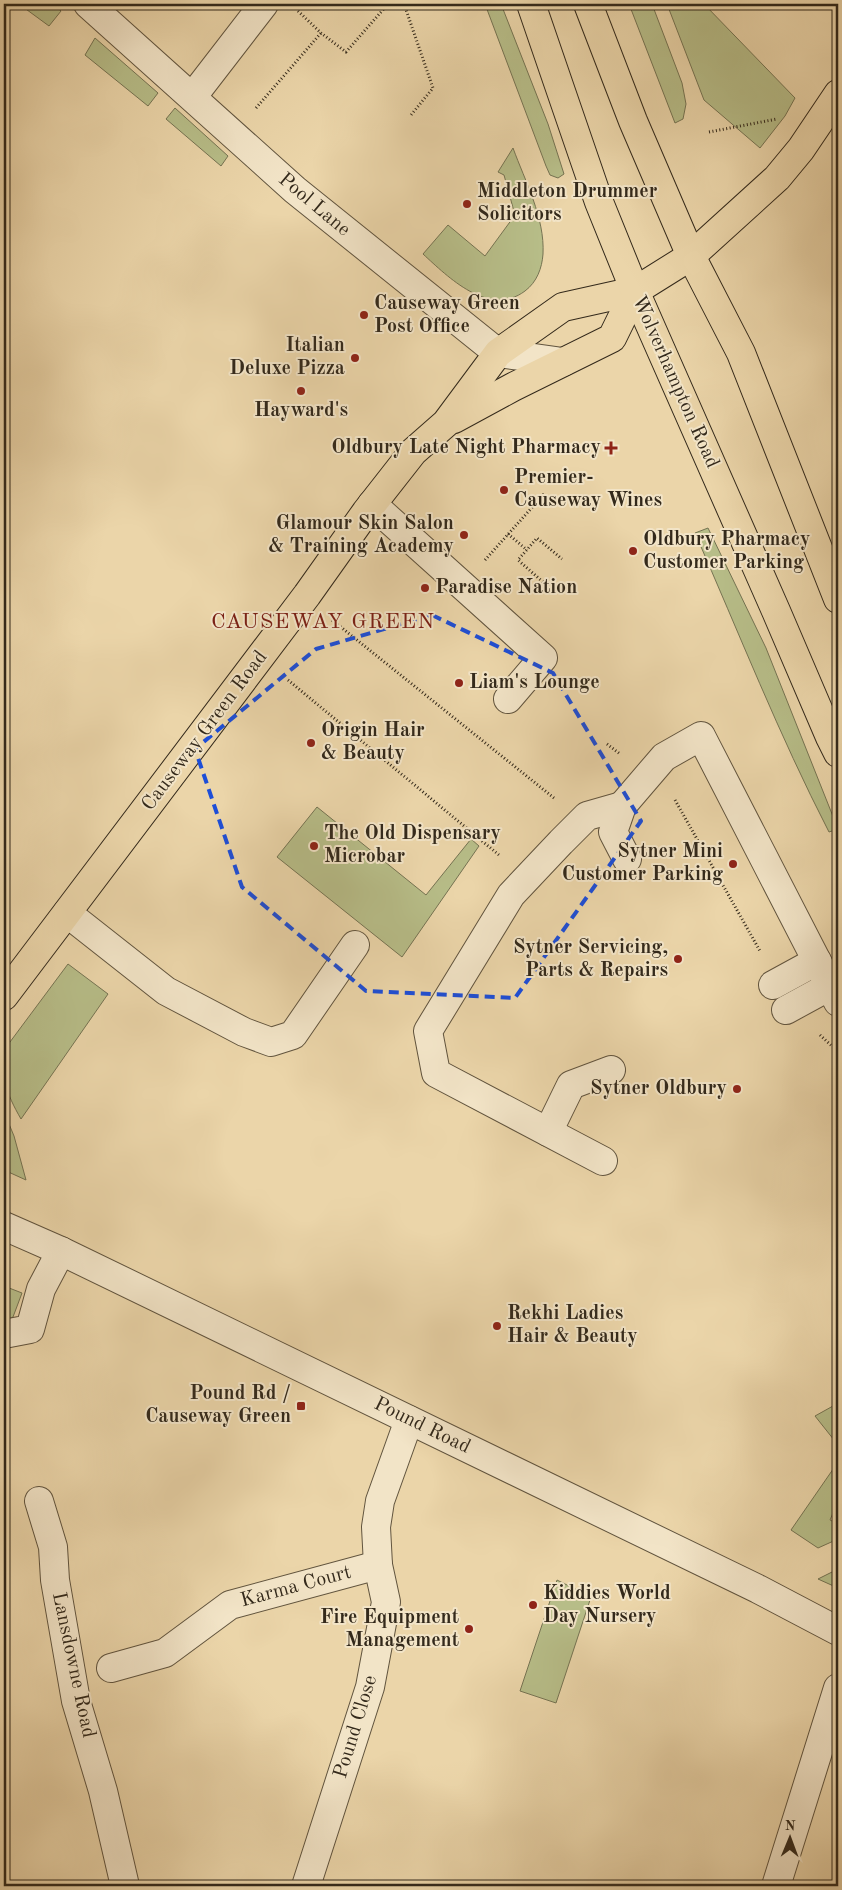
<svg xmlns="http://www.w3.org/2000/svg" width="842" height="1890" font-family="'Old Standard TT',serif">
	<style>
		.green { fill: #b7bd88; stroke: #757352 }
		.lines { fill: none; stroke-linecap: round; stroke-linejoin: round }
		.minor-casing { stroke: #61543e; stroke-width: 30 }
		.major-casing { stroke: #33291b; stroke-width: 30 }
		.highway-casing { stroke: #33291b; stroke-width: 30 }
		.path { stroke: #33291b; stroke-width: 3; stroke-dasharray: 1 2.5; stroke-linecap: butt }
		.minor { stroke: #f2e4c7; stroke-width: 28 }
		.major { stroke: #ebd5a9; stroke-width: 28 }
		.highway { stroke: #ebd5a9; stroke-width: 28 }
		.marked { fill: none; stroke: #1d4ed8; stroke-width: 4; stroke-dasharray: 10 6; stroke-linejoin: round }
		.poi-dot { fill: #8f2418; stroke: #f2e4c7; stroke-width: 2 }
		.labels { text-anchor: middle; dominant-baseline: central; stroke-width: 4; stroke-linejoin: round; paint-order: stroke }
		.poi-label { font-size: 20px; font-weight: bold; fill: #33291b; stroke: #f2e4c7; text-anchor: start }
		.street-label { font-size: 20px; fill: #33291b; stroke: #f2e4c7 }
		.quarter-label { font-size: 22px; letter-spacing: 1px; fill: #7a1f14; stroke: #f2e4c7 }
	</style>
	<rect width="100%" height="100%" fill="#ebd5a9"/>
	<filter id="stains"><feTurbulence type="fractalNoise" baseFrequency=".004" numOctaves="4"/><feColorMatrix values="0 0 0 0 .2 0 0 0 0 .09 0 0 0 0 .02 0 0 0 .5 -.17"/></filter>
	<radialGradient id="worn" r=".72"><stop offset=".6" stop-color="#630" stop-opacity="0"/><stop offset="1" stop-color="#630" stop-opacity=".3"/></radialGradient>
	<g class="green">
		<polygon points="19,4 53,4 61,11 49,26"/>
		<polygon points="485,4 501,4 548,124 564,174 558,178 550,175 546,166"/>
		<polygon points="629,4 652,4 682,83 686,104 683,119 675,123"/>
		<polygon points="667,4 704,4 795,98 785,116 760,148 704,100"/>
		<polygon points="95,38 158,93 148,106 85,55"/>
		<polygon points="175,108 228,156 221,166 166,119"/>
		<path d="M 513,148 C 525,181 545,218 543,254 C 542,268 537,282 525,291 C 489,318 448,277 423,254 L 448,225 L 485,256 L 515,215 L 504,175 L 498,172 Z"/>
		<path d="M 708,528 L 766,648 L 838,829 L 829,832 C 779,735 739,633 695,533 Z"/>
		<polygon points="317,807 426,895 471,839 479,846 402,957 277,857"/>
		<path d="M 68,964 L 108,994 L 21,1119 C 6,1093 0,1076 7,1046 Z"/>
		<polygon points="4,1112 14,1136 26,1180 4,1170"/>
		<polygon points="4,1286 22,1293 13,1317 4,1322"/>
		<polygon points="833,1406 838,1415 838,1445 815,1416"/>
		<polygon points="838,1462 838,1501 830,1520 838,1524 838,1539 818,1548 791,1530"/>
		<polygon points="838,1569 838,1588 818,1579"/>
		<polygon points="557,1580 591,1597 556,1703 520,1691"/>
	</g>
	<g class="lines">
		<g class="minor-casing">
			<g id="minor">
				<polyline points="88,4 295,190 498,353 563,362"/>
				<polyline points="193,96 264,4"/>
				<polyline points="372,504 543,658 508,699"/>
				<polyline points="627,859 613,832 622,806 664,757 701,736 838,1002"/>
				<polyline points="67,913 166,991 244,1032 271,1042 293,1035 355,945"/>
				<polyline points="773,985 817,961"/>
				<polyline points="786,1010 830,986"/>
				<polyline points="548,1132 571,1085 611,1070"/>
				<polyline points="603,1161 436,1073 428,1031 511,895 561,842 587,816 622,806"/>
				<polyline points="4,1226 61,1251 758,1589 838,1631"/>
				<polyline points="4,1334 30,1329 41,1289 61,1251"/>
				<polyline points="39,1501 53,1547 55,1580 76,1701 103,1791 125,1886"/>
				<polyline points="111,1668 165,1653 230,1605 378,1565"/>
				<polyline points="306,1886 370,1687 386,1602 378,1565 376,1527 380,1501 409,1420"/>
				<polyline points="776,1886 838,1688"/>
			</g>
		</g>
		<g class="major-casing">
			<g id="major">
				<polyline points="454,419 513,387 612,338 635,291"/>
				<polyline points="4,996 307,595 366,512 413,452 446,423 498,353 563,307 635,291 691,256 777,178 801,149 838,94"/>
			</g>
		</g>
		<g class="highway-casing">
			<g id="highway">
				<polyline points="531,4 599,202 635,291 776,611 830,737 838,753"/>
				<polyline points="588,4 633,121 691,256 741,353 838,599"/>
			</g>
		</g>
		<g class="path">
			<polyline points="404,4 433,88 411,115"/>
			<polyline points="826,4 838,11"/>
			<polyline points="298,11 321,33 346,52 388,4"/>
			<polyline points="256,108 321,33"/>
			<polyline points="709,132 777,119"/>
			<polyline points="508,534 527,550"/>
			<polyline points="485,560 545,493"/>
			<polyline points="543,582 518,560 537,538 562,559"/>
			<polyline points="332,620 554,798"/>
			<polyline points="288,680 499,855"/>
			<polyline points="607,744 620,754"/>
			<polyline points="675,800 760,951"/>
			<polyline points="820,1035 834,1048 838,1056"/>
		</g>
		<use href="#minor" class="minor"/>
		<use href="#major" class="major"/>
		<use href="#highway" class="highway"/>
	</g>
	<path class="marked" d="M 432,615 L 553,673 L 641,821 L 515,998 L 366,991 L 242,887 L 195,749 L 316,649 Z"/>
	<g class="poi-dot">
		<circle cx="467" cy="204" r="5"/>
		<circle cx="364" cy="315" r="5"/>
		<circle cx="355" cy="358" r="5"/>
		<circle cx="301" cy="391" r="5"/>
		<path d="M608.5 440.5h5v5h5v5h-5v5h-5v-5h-5v-5h5z"/>
		<circle cx="504" cy="490" r="5"/>
		<circle cx="464" cy="535" r="5"/>
		<circle cx="633" cy="551" r="5"/>
		<circle cx="425" cy="588" r="5"/>
		<circle cx="459" cy="683" r="5"/>
		<circle cx="311" cy="743" r="5"/>
		<circle cx="314" cy="846" r="5"/>
		<circle cx="733" cy="864" r="5"/>
		<circle cx="678" cy="959" r="5"/>
		<circle cx="737" cy="1089" r="5"/>
		<circle cx="497" cy="1326" r="5"/>
		<rect x="296" y="1401" width="10" height="10" rx="2.5"/>
		<circle cx="533" cy="1605" r="5"/>
		<circle cx="469" cy="1629" r="5"/>
	</g>
	<g class="labels">
		<g class="poi-label">
			<text x="477" y="192">Middleton Drummer<tspan x="477" dy="23">Solicitors</tspan></text>
			<text x="374" y="304">Causeway Green<tspan x="374" dy="23">Post Office</tspan></text>
			<text x="345" y="346" text-anchor="end">Italian<tspan x="345" dy="23">Deluxe Pizza</tspan></text>
			<text x="301" y="411" text-anchor="middle">Hayward's</text>
			<text x="601" y="448" text-anchor="end">Oldbury Late Night Pharmacy</text>
			<text x="514" y="478">Premier-<tspan x="514" dy="23">Causeway Wines</tspan></text>
			<text x="454" y="524" text-anchor="end">Glamour Skin Salon<tspan x="454" dy="23">&amp; Training Academy</tspan></text>
			<text x="643" y="540">Oldbury Pharmacy<tspan x="643" dy="23">Customer Parking</tspan></text>
			<text x="435" y="588">Paradise Nation</text>
			<text x="469" y="683">Liam's Lounge</text>
			<text x="321" y="731">Origin Hair<tspan x="321" dy="23">&amp; Beauty</tspan></text>
			<text x="324" y="834">The Old Dispensary<tspan x="324" dy="23">Microbar</tspan></text>
			<text x="723" y="852" text-anchor="end">Sytner Mini<tspan x="723" dy="23">Customer Parking</tspan></text>
			<text x="668" y="948" text-anchor="end">Sytner Servicing,<tspan x="668" dy="23">Parts &amp; Repairs</tspan></text>
			<text x="727" y="1089" text-anchor="end">Sytner Oldbury</text>
			<text x="507" y="1314">Rekhi Ladies<tspan x="507" dy="23">Hair &amp; Beauty</tspan></text>
			<text x="291" y="1394" text-anchor="end">Pound Rd /<tspan x="291" dy="23">Causeway Green</tspan></text>
			<text x="543" y="1594">Kiddies World<tspan x="543" dy="23">Day Nursery</tspan></text>
			<text x="459" y="1618" text-anchor="end">Fire Equipment<tspan x="459" dy="23">Management</tspan></text>
		</g>
		<g class="street-label">
			<text transform="translate(314 205) rotate(40)">Pool Lane</text>
			<text transform="translate(675 382) rotate(66)">Wolverhampton Road</text>
			<text transform="translate(205 731) rotate(-53)">Causeway Green Road</text>
			<text transform="translate(422 1426) rotate(26)">Pound Road</text>
			<text transform="translate(296 1587) rotate(-15)">Karma Court</text>
			<text transform="translate(73 1665) rotate(78)">Lansdowne Road</text>
			<text transform="translate(356 1727) rotate(-73)">Pound Close</text>
		</g>
		<g class="quarter-label">
			<text x="323" y="622">CAUSEWAY GREEN</text>
		</g>
	</g>
	<rect width="842" height="1890" fill="none" stroke="#ebd5a9" stroke-width="20"/>
	<rect x="5" y="5" width="832" height="1880" fill="none" stroke="#33291b" stroke-width="2.5"/>
	<rect x="10" y="10" width="822" height="1870" fill="none" stroke="#33291b"/>
	<g transform="translate(790 1838) rotate(1)" stroke="#f2e4c7" stroke-width="4" paint-order="stroke">
	<path d="M0-4L9 19L0 12L-9 19Z" fill="#33291b"/>
	<text y="-8" font-size="14" font-weight="bold" text-anchor="middle" fill="#33291b">N</text>
	</g>
	<rect width="100%" height="100%" filter="url(#stains)"/>
	<rect width="100%" height="100%" fill="url(#worn)"/>
</svg>
